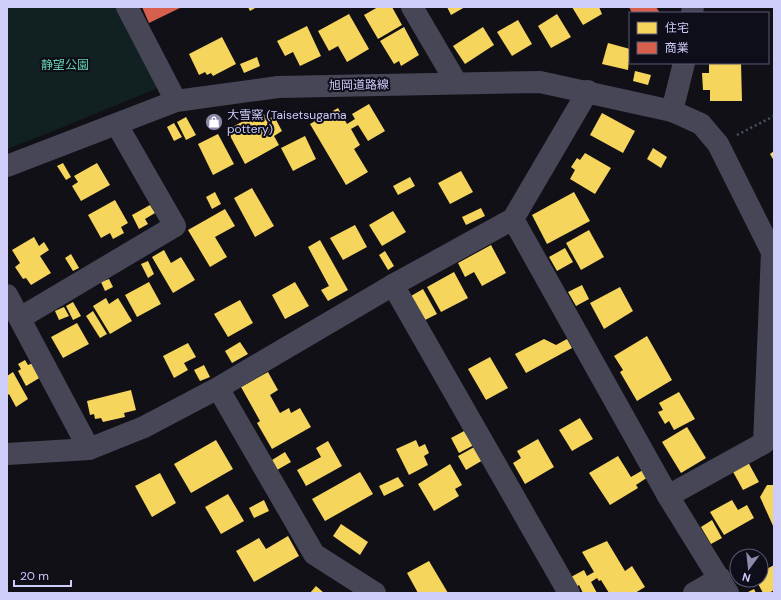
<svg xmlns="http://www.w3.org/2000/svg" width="781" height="600" font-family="'DM Sans','Noto Sans JP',sans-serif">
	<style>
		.green { fill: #112020 }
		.homes { fill: #f6d55c }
		.shops { fill: #d6604d }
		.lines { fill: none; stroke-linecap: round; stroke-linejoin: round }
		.path { stroke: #48545d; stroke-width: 2.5; stroke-dasharray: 2 3; stroke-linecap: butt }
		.street { stroke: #464657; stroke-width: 22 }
		.labels { text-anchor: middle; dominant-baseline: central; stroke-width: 4; stroke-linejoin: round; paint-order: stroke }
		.park-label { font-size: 12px; fill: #63cfaa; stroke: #0e0d1a }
		.street-label { font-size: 12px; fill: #ceccf9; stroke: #0e0d1a }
		.poi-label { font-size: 12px; fill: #ceccf9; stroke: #0e0d1a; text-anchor: start }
	</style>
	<rect width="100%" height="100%" fill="#111017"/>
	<polygon class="green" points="7,7 116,7 158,88 41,136 7,149"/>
	<g class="homes">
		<polygon points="248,7 257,7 250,11"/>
		<polygon points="378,7 392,7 402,25 378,39 364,15"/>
		<polygon points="447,7 465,7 451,15"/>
		<polygon points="572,7 599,7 602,14 583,25"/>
		<polygon points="349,14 369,49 347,62 338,46 329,51 318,31"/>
		<polygon points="557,14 571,37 551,48 538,26"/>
		<polygon points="518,20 532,44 512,56 497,32"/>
		<polygon points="307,26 321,56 300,66 293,52 285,56 277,41"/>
		<polygon points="404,27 419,55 401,66 399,61 394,64 380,41"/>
		<polygon points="483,27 494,45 465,64 453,46"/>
		<polygon points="222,37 236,64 213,76 211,73 207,75 205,72 199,75 189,54"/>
		<polygon points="608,43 630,49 628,70 602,64"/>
		<polygon points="257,57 260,66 244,73 240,64"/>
		<polygon points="709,63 741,63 742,101 710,101 710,90 703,90 702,73 709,73"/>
		<polygon points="635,71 651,75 648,85 633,81"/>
		<polygon points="369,104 385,131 368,141 358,125 351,129 360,145 354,149 368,172 346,185 310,124 338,108 347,124 355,119 352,114"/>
		<polygon points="262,111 267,120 274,116 282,131 274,136 279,145 245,164 227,130"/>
		<polygon points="602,113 635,131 623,153 590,135"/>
		<polygon points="186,117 196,135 186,140 177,122"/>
		<polygon points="174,123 182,137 174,141 167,127"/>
		<polygon points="218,134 234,164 213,175 198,144"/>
		<polygon points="305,136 316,159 293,171 281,148"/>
		<polygon points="653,148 667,157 661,168 647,159"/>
		<polygon points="774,151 774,161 770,154"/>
		<polygon points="585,153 611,168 595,194 570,179 575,170 571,167 577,158 580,160"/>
		<polygon points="63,163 71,177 66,180 57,166"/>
		<polygon points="97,163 110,185 81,201 72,186 78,182 74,176"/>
		<polygon points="461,171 473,192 450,204 438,183"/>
		<polygon points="410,177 415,186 398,195 393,186"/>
		<polygon points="252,188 274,226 255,237 234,198"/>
		<polygon points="215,192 221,204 212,209 206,197"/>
		<polygon points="574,192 590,221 547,244 532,215"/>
		<polygon points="115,200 128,223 121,227 124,233 113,239 110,233 101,238 88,215"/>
		<polygon points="150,205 155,213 145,219 148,224 139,229 132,215"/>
		<polygon points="481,208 485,216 466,225 462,217"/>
		<polygon points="225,209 235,226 215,237 227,257 210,267 188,230"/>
		<polygon points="393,211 406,232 382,246 369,225"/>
		<polygon points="355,225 367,247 343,260 330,238"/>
		<polygon points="589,230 604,257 581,270 566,243"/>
		<polygon points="34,237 39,246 44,242 49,250 40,256 51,273 31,285 26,278 23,279 15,267 20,263 12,250"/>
		<polygon points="320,240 348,290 328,301 321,290 329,286 308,247"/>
		<polygon points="491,245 506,273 482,286 474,272 465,277 458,263"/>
		<polygon points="565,248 573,262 557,271 549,257"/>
		<polygon points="164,250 171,263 181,257 195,280 173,293 152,257"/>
		<polygon points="385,251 394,266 388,270 379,255"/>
		<polygon points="71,254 79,268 73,271 65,258"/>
		<polygon points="148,261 154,274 148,278 141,264"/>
		<polygon points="454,272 468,298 441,312 427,287"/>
		<polygon points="109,279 113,287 105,291 101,282"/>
		<polygon points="149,282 161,304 137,317 125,295"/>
		<polygon points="295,282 309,306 285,319 272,295"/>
		<polygon points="582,285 589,299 576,306 568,292"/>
		<polygon points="620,287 633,311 604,329 590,303"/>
		<polygon points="423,289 437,314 425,320 411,296"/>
		<polygon points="106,298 109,304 118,298 132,321 110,334 93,306"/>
		<polygon points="240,300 253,323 228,337 214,314"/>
		<polygon points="73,302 81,316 73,320 66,306"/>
		<polygon points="64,307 69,316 59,320 55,311"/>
		<polygon points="93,311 107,334 100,338 86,316"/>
		<polygon points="77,323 89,344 63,358 51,337"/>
		<polygon points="647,336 672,380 637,401 620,372 623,370 614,356"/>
		<polygon points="544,339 556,345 567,339 572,348 526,373 515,354"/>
		<polygon points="240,342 248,354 232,363 225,351"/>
		<polygon points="188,343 196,357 184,363 188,370 174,378 163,356"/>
		<polygon points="490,357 508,388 486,400 468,369"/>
		<polygon points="25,360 28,365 33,363 41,377 26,386 18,371 21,369 18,364"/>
		<polygon points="204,365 210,377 200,381 194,370"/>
		<polygon points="13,372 28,399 16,407 9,394 7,396 7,376"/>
		<polygon points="268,372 278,390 270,395 280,413 289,408 291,413 300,408 311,427 272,449 257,423 260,421 241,387"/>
		<polygon points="131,390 136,410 124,413 125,417 103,422 101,418 95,419 94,414 90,415 87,401"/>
		<polygon points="679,392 695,419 674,430 669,421 665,424 658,412 663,410 659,403"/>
		<polygon points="580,418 593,439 572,451 559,430"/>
		<polygon points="687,427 706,458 681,473 662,442"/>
		<polygon points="466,430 474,445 459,453 451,438"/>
		<polygon points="538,439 554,467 525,484 513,463 521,458 517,451"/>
		<polygon points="216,440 233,469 191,493 174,464"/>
		<polygon points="416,440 419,447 425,444 429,453 424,456 428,465 409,475 396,449"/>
		<polygon points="328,441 342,466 306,486 297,470 321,457 316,448"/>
		<polygon points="476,446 483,460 466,470 458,456"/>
		<polygon points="285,452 291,462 277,470 272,460"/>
		<polygon points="618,456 631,477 643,470 648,477 636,485 638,488 610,505 589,473"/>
		<polygon points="748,462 759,482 743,490 732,470"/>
		<polygon points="450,464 462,485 455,489 459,496 434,511 418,484"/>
		<polygon points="360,472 373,494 325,521 312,499"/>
		<polygon points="160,473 176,503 152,517 135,486"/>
		<polygon points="398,477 404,486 384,496 379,486"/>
		<polygon points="767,485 774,485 774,528 760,497"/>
		<polygon points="228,494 244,521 221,534 205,507"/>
		<polygon points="264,500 269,511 254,518 249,508"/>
		<polygon points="732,500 738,510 747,505 754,518 724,535 710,512"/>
		<polygon points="712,520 722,538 711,544 701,527"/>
		<polygon points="341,524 368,542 360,555 333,536"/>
		<polygon points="288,536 299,556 254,582 236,551 259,538 266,549"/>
		<polygon points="607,541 625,571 632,566 645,587 635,593 609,593 601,580 599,581 597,578 591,582 597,593 583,593 579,585 575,588 569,578 584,570 587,576 594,572 582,552"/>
		<polygon points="429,561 448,593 418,593 407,573"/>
		<polygon points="774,565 774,590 769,593 763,593 756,580 761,580 761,572"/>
		<polygon points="316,586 324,593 310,593"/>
		<polygon points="754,589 756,593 746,593"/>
	</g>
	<g class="shops">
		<polygon points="142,7 182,7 149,23"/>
		<polygon points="629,7 656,7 660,13 632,13"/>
	</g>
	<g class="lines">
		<polyline class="path" points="737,135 774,116"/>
		<g class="street">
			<polyline points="127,7 176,101"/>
			<polyline points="412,7 456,82"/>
			<polyline points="692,13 693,7"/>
			<polyline points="672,111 684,63"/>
			<polyline points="7,166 176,101 278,87 540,82 672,111 701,124 718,144 772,252 764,443 668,496"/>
			<polyline points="513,219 668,496 728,593"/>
			<polyline points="393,285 569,593"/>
			<polyline points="7,295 89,449 144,427 218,388 393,285 513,219 588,91"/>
			<polyline points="20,318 175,226 117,125"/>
			<polyline points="218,388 314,554 375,593"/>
			<polyline points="7,454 89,449"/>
			<polyline points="694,593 720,578"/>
		</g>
	</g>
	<defs>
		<g id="shop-disc" transform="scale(0.9)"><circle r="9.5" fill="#8c8aaa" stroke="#0e0d1a"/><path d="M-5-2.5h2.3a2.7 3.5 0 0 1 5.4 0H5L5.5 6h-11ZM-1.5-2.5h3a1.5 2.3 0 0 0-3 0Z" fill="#fff"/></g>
	</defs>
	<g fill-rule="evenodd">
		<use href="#shop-disc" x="214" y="122"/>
	</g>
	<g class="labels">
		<g class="park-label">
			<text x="65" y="65">静望公園</text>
		</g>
		<g class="street-label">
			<text transform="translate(359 85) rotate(-1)">旭岡道路線</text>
		</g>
		<g class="poi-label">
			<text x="227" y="115">大雪窯 (Taisetsugama<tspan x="227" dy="14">pottery)</tspan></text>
		</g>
	</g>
	<rect width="781" height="600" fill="none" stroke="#ceccf9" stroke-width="16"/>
	<rect x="629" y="12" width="140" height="52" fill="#0e0d1a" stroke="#5b5973"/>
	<rect x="637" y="22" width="20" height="12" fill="#f6d55c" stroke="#5b5973"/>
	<text x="665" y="32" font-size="12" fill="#ceccf9">住宅</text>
	<rect x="637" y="42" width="20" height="12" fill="#d6604d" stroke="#5b5973"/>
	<text x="665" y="52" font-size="12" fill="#ceccf9">商業</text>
	<g transform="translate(749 568) rotate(195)"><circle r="19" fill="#0e0d1a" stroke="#5b5973"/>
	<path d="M0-3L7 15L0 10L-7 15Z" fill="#8c8aaa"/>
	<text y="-6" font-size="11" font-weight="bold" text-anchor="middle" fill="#ceccf9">N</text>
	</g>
	<path d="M14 580v6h57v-6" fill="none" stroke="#ceccf9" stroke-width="2"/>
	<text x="20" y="580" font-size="12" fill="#ceccf9" stroke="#0e0d1a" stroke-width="3" paint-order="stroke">20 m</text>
</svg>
